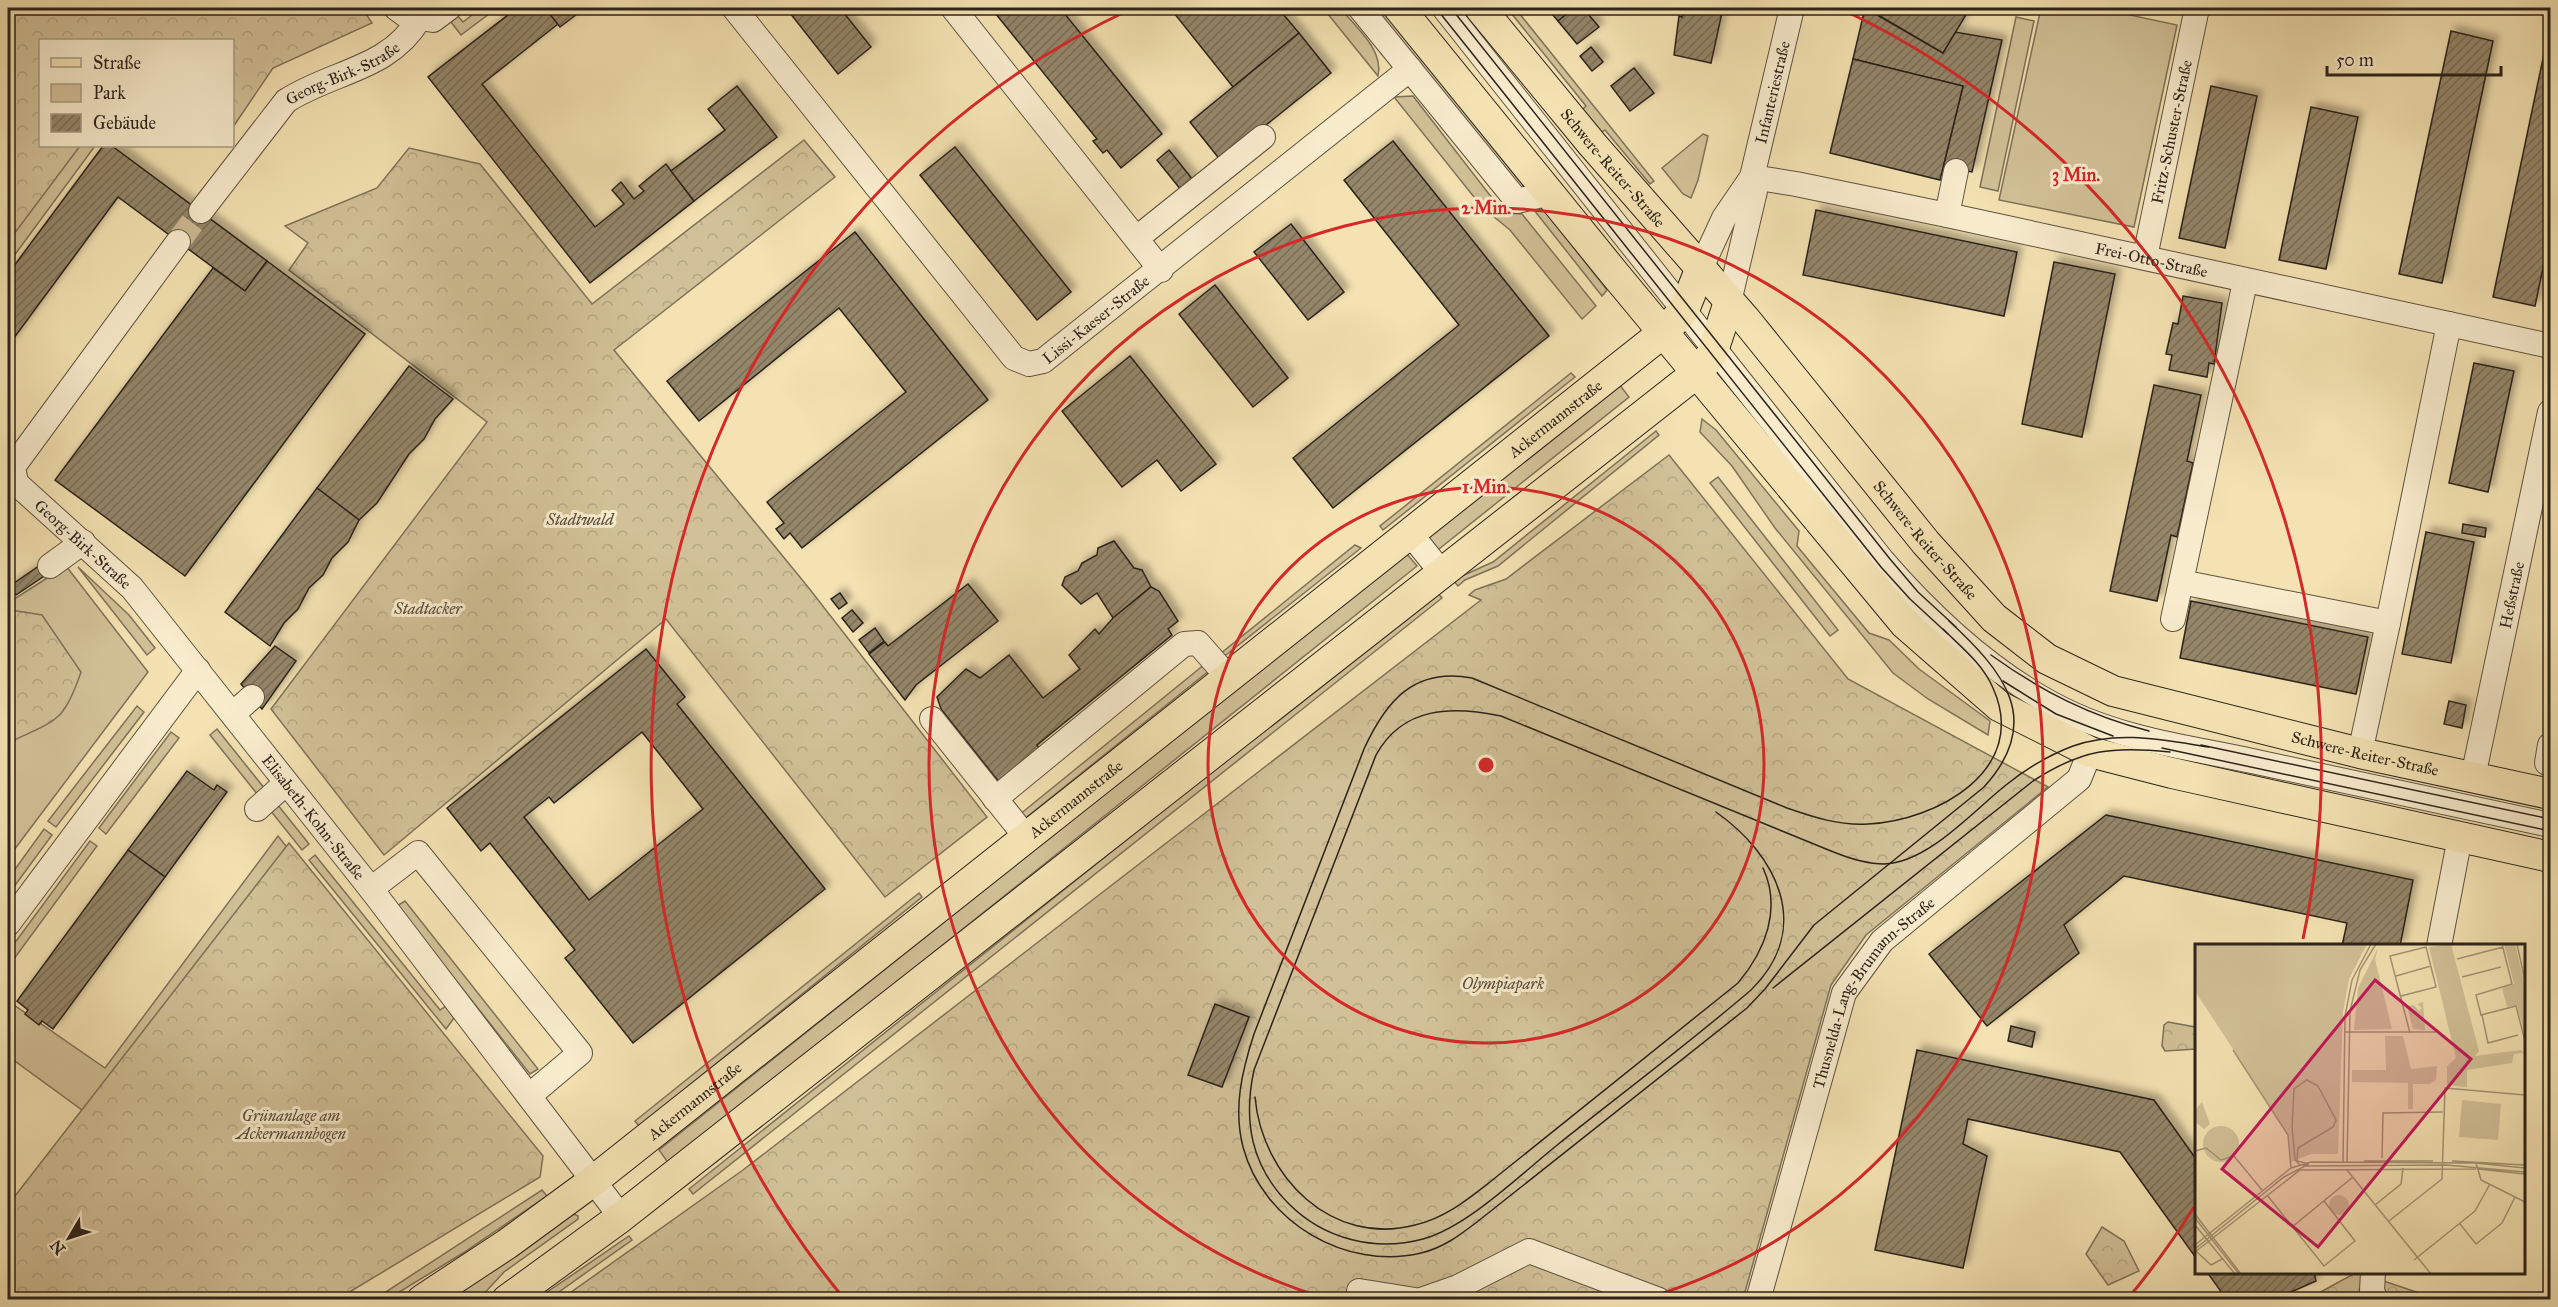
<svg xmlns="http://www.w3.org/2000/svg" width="2558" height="1307" font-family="'IM FELL Great Primer',serif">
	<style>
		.green { fill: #d2c198; stroke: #7f7259; stroke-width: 1.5 }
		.forest { fill: url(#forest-crowns); stroke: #7f7259; stroke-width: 1.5 }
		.building { fill: url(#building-hatch); stroke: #2c221a; stroke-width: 1.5; fill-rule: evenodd; filter: url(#shadow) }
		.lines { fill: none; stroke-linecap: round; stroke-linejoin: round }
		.minor-tunnel { stroke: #ccbc94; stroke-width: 24; stroke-dasharray: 24 12; stroke-linecap: butt }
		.minor-casing { stroke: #5e5240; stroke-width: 26 }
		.major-casing { stroke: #2c221a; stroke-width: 32 }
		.minor { stroke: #f8eccd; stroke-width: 24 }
		.major { stroke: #f4e2b2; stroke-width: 30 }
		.tram { stroke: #2c221a; stroke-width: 1.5 }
		.ring { fill: none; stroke: #d62828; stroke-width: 3 }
		.labels { text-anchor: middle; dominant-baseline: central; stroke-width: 6; stroke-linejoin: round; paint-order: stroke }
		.street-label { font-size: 16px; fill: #2c221a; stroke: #f8eccd }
		.park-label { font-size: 16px; font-style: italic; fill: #564a3a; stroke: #f8eccd }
		.inset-road { fill: none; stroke: #a49575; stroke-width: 1.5 }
		.view { fill: #c2185b; fill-opacity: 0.15; stroke: #c2185b; stroke-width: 3 }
		.inset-edge { fill: none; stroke: #2c221a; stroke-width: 3 }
		.centre { fill: #d62828; stroke: #f8eccd; stroke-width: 3 }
		.ring-label { font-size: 18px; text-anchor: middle; font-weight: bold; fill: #d62828; stroke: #f8eccd; stroke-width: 6; stroke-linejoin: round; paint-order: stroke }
	</style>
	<defs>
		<pattern id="forest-crowns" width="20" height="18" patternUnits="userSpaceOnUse" patternTransform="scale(1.5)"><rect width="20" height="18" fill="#d2c198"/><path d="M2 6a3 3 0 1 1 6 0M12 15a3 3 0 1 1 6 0" fill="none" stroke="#b4a682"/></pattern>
		<pattern id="building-hatch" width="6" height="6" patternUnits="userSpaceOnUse" patternTransform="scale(1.5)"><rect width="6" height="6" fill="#948669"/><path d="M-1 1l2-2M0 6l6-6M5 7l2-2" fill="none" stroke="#796d56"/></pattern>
		<filter id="shadow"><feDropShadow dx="5.5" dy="-5.5" stdDeviation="3" flood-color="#0004"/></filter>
	</defs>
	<rect width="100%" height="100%" fill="#f4e2b2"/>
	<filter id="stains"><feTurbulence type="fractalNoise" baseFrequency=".00333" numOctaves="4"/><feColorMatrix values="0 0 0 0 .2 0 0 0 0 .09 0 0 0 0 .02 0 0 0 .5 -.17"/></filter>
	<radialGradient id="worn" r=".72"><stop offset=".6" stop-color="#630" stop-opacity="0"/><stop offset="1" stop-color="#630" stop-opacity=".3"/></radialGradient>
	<g class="green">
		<polygon points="481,8 497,8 461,35 451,22 458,16 463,22"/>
		<path d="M 1323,8 L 1340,8 C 1356,27 1384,50 1378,76 Z"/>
		<polygon points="1372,8 1382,8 1527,189 1519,188"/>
		<polygon points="1507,8 1515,8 1654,181 1650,184 1605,130 1598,135 1580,112 1586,106"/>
		<polygon points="2041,8 2097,8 2177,25 2134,227 1999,200"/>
		<polygon points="2016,17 2034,21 1998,191 1980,187"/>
		<polygon points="1413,96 1499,207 1506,213 1522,214 1596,306 1582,319 1510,230 1482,207 1394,97"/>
		<polygon points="1703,134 1708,136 1698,180 1691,198 1683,194 1662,168"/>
		<polygon points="40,146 95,146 8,264 8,160"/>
		<polygon points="1534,210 1544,210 1607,290 1602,296"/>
		<polygon points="1571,373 1575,377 1383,530 1380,526"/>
		<polygon points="1619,384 1629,397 1434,553 1423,540"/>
		<polygon points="1702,419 1716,430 1799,531 1797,546 1869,633 1889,640 1919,669 1990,721 1988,735 1928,699 1893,673 1775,528 1732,466 1700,432"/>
		<polygon points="1656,431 1659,435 1498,566 1465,580 1458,586 1453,580 1493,562"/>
		<polygon points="1718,477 1838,630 1830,636 1710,483"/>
		<polygon points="1355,545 1361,548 1226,655 1220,654"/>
		<polygon points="1406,553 1417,566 669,1164 659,1150"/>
		<polygon points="66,566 148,672 8,858 8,603"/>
		<polygon points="78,567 129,615 155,648 147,655"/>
		<polygon points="1437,592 1442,598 693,1194 689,1189"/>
		<polygon points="1205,664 1210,670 1023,820 1019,815"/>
		<polygon points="137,706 144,712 56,827 48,821"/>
		<polygon points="217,729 309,844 302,850 210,735"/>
		<polygon points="171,732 179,738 106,834 99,828"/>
		<polygon points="44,829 52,835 8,895 8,879"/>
		<polygon points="278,836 293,855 93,1118 8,1056 8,1001 105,1068"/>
		<polygon points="90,841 97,846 8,967 8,952"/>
		<polygon points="315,855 440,1010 446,1006 454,1018 446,1029 309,860"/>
		<polygon points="919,893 922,897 639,1126 635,1121"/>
		<polygon points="405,901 538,1069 530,1074 397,906"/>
		<polygon points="542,1190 547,1196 463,1253 388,1299 375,1299"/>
		<polygon points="574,1214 578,1216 578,1219 504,1272 479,1299 447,1300"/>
		<polygon points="629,1236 632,1240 549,1299 537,1299"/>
	</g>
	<g class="forest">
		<polygon points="8,8 362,8 372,23 273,68 233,127 232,40 40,40 40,146 80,146 8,242"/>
		<polygon points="804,140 835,177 614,350 808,587 987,817 885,897 666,619 384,855 271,709 487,422 289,270 308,243 285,226 377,188 409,148 480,164 592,304"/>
		<polygon points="1669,455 1848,679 2048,787 1866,935 1831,985 1743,1299 560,1300 743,1170 1481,600 1469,595 1475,590 1506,579"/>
		<path d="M 11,610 L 42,615 L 81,672 C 64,722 57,720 12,741 L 8,738 L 8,612 Z"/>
		<polygon points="289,843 543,1156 540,1177 338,1299 8,1299 8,1205"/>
		<polygon points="2168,1022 2195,1027 2196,1049 2165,1051 2162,1046 2164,1025"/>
		<polygon points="2102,1227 2124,1241 2139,1271 2108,1285 2086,1254"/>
		<polygon points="2357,1272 2434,1298 2437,1299 2306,1300"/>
	</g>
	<g class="building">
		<polygon points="517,8 545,8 558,24 482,84 595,227 624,204 612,190 621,182 634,199 644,191 639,186 666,164 694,201 590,283 428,77"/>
		<polygon points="545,8 585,8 560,27"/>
		<polygon points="786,8 840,8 871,47 838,74"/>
		<polygon points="991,8 1060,8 1162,134 1121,168 1107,150 1103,153 1093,141 1097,139"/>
		<polygon points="1170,8 1278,8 1299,33 1233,87"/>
		<polygon points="1547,8 1574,8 1558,21"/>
		<polygon points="1574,8 1583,8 1599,27 1577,44 1558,21"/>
		<polygon points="1684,8 1723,8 1711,63 1674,55 1679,16 1682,17"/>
		<polygon points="1865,8 1943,53 1955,32 2002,40 1972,172 1943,167 1963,86 1853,59"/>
		<polygon points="1866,8 1970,8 1943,53"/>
		<polygon points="2550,25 2550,234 2535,306 2493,297"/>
		<polygon points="2451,31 2493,41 2442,283 2399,274"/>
		<polygon points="1299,33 1331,73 1221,161 1190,122"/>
		<polygon points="1591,47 1603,62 1592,71 1580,56"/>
		<polygon points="1853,59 1963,86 1940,180 1830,153"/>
		<polygon points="1634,68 1654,93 1630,111 1611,86"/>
		<polygon points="737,86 777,137 694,201 671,171 725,130 708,109"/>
		<polygon points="2211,86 2257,96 2225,248 2179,238"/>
		<polygon points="2311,107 2358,117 2326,269 2279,260"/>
		<polygon points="1393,141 1549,336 1333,508 1293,458 1459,325 1344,180"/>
		<polygon points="103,146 112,146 267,261 245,291 118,197 8,346 8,274"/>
		<polygon points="955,147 1071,292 1037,320 920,175"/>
		<polygon points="1169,150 1193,180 1181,190 1157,160"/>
		<polygon points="1816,210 2017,252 2004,316 1803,275"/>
		<polygon points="1291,224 1344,292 1308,320 1254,252"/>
		<polygon points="855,232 988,400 802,548 790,533 784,539 776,529 784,523 767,502 906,392 839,308 699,421 667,381"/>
		<polygon points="267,261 365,334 185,576 55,480 213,268 245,291"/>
		<polygon points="2054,262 2115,274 2082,437 2022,424"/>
		<polygon points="1215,285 1288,378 1253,407 1179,314"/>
		<polygon points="2183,296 2222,303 2214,364 2209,363 2207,377 2169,370 2172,355 2166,354 2173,323 2178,324"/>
		<polygon points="1130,356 1216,464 1181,491 1157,460 1122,487 1062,411"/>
		<polygon points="2474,363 2514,371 2488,492 2449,483"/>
		<polygon points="409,366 453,399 435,419 424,439 409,454 377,503 359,520 317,488"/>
		<polygon points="2154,385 2201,395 2187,461 2193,463 2177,537 2171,535 2157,601 2110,591"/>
		<polygon points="317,488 359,520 348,542 332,558 323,575 309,588 298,609 284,623 270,646 225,612"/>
		<polygon points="2463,524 2486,528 2485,537 2462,533"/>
		<polygon points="2426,532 2474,542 2451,663 2402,654"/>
		<polygon points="1114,541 1134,568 1142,570 1151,587 1113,618 1097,593 1081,604 1062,585 1065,577 1078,571 1082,563 1097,555 1098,548"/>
		<polygon points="46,561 53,570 16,595 10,586"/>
		<polygon points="968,584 998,621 916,685 905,700 869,654 885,642 888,646"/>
		<polygon points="1151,587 1159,591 1178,621 1168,629 1172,635 1037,745 1040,749 999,782 941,709 937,697 966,669 980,678 1009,655 1043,698 1080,669 1069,655 1095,629 1099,634 1113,618"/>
		<polygon points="840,593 847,603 839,609 831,599"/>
		<polygon points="2191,601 2368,637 2356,694 2180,658"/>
		<polygon points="852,610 863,623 853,632 842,618"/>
		<polygon points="875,628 884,641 869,653 859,640"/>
		<polygon points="275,646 296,661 262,709 241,684"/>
		<path d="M 646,649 L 685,697 L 677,704 L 825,889 L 633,1043 L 565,958 L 575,950 L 490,843 L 481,851 L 447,808 ZM 642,732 L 703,809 L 589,900 L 524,817 L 549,797 L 554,803 Z"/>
		<polygon points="2449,701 2466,705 2462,728 2444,724"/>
		<polygon points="187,771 214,790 217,785 227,792 165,877 128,850"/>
		<polygon points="2106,815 2413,880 2400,946 2342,946 2347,923 2124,876 2064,925 2079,953 1987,1026 1929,954"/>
		<polygon points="128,850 165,877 53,1029 42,1021 39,1025 25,1014 28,1010 17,1001"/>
		<polygon points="1215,1004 1249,1017 1222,1087 1188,1075"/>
		<polygon points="2011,1026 2035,1032 2032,1047 2008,1041"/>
		<polygon points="1917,1050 2154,1100 2196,1159 2196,1258 2120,1152 1968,1119 1963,1144 1987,1156 1963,1268 1875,1250"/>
		<polygon points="2207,1272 2314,1272 2316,1281 2273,1300 2227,1300"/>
	</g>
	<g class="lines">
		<polyline class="minor-tunnel" points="178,242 201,211"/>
		<g class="minor-casing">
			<g id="minor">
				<polyline points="396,8 407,16 433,20 449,8"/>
				<path id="s1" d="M 734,8 L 1014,358 L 1029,364 L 1043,361 L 1410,69"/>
				<polyline points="953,8 1161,270"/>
				<polyline points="1360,8 1517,201 1550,193"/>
				<path d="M 1444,8 L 1882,560 C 1934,620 1999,680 2072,714 C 2128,740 2192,748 2252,761 C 2352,783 2451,804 2550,825"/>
				<path id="s2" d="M 1752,177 L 1796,184 L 1947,215 L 2550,346"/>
				<path id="s3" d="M 201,211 L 286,101 C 332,71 389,70 419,19"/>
				<polyline points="1947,215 1956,171"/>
				<polyline points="1137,238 1263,137"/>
				<path id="s4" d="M 178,242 L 13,467 L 16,483 L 132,588 L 371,889 L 621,1217"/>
				<path id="s5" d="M 2145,257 L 2197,8"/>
				<path id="s6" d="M 1700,270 L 1724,218 L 1752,177 L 1792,8"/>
				<polyline points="2245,282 2181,582 2388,623 2449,324"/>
				<polyline points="1729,302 1755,191 1752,178"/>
				<polyline points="1409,532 1442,573"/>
				<polyline points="50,566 83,542"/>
				<polyline points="2173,619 2181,582"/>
				<polyline points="233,714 252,697"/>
				<polyline points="932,719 1026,837"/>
				<polyline points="2360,753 2388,623"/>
				<polyline points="2547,763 2550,745"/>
				<path id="s7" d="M 2473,777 L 2550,412"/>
				<polyline points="995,799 1184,644 1198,643 1227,676"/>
				<polyline points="257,809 286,783"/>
				<polyline points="371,889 418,853 580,1053 529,1096"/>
				<polyline points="8,924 198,670"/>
				<polyline points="2439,946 2460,837"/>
				<polyline points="2373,1272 2372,1291 2376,1300"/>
				<polyline points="1359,1291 1415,1300"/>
				<polyline points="1421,1300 1458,1287 1529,1251 1659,1300"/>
				<path id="s8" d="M 1758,1300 L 1844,993 L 1882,941 L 2079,779 L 2090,752"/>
			</g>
		</g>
		<g class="major-casing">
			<g id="major">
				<polyline points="1399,8 1614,273 1905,624 1999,706 2090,752 2172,773 2550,857"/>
				<path id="s9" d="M 1480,8 L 1592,144 L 1745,319 L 1926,543 L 1994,618 L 2047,659 L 2113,691 L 2360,753 L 2550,794"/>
				<path id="s10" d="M 422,1300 L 507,1244 L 593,1181 L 1664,332 L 1684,310 L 1700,270"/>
				<polyline points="507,1300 621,1217 1698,372 1712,354 1729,302"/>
			</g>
		</g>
		<use href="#minor" class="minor"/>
		<use href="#major" class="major"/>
		<g class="tram">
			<polyline points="1436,8 1881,567 1910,599 1948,634"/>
			<polyline points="1451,8 1890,559 1918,592 1956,627"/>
			<path d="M 1943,629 C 1961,647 1983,664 1993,688 C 2030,770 1936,821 1868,824 C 1840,826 1813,817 1787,808 L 1472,678 C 1414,667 1386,701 1364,749 L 1254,1034 C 1242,1071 1233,1108 1243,1147 C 1263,1222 1346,1271 1421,1253 C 1443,1248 1460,1235 1477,1222 L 1747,1008 L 1765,989 L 1814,925 L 1984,787 C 2045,720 2003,671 1949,621"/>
			<path d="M 1991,655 C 2041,691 2090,716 2149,731"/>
			<polyline points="2003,681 2056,714 2113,736"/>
			<polyline points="2201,745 2550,819"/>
			<polyline points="2162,748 2550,831"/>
			<path d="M 1716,812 C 1777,855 1814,928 1751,990 C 1688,1044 1621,1094 1556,1146 C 1520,1175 1467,1227 1423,1239 C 1375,1252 1324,1239 1289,1204 C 1251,1166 1243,1121 1254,1070 L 1376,755 C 1403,706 1452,706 1501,716 L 1831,851 C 1848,858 1866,864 1884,864 C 1928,863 1973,811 2006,785 C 2026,769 2049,755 2073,746 C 2118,730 2163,740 2209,747"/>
			<path d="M 1773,988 L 2033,781 C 2082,749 2113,746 2170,752"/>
			<path d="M 1255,1097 C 1262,1177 1332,1247 1415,1225 C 1445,1218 1467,1200 1490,1182 L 1738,983 C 1765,951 1782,909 1763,868"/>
		</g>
	</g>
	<g class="ring">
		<circle cx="1486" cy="765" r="278"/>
		<path d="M1328 1299A557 557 0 1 1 1644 1299"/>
		<path d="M2194 1207A835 835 0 0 1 2130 1296M842 1296A835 835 0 0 1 1133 8M1839 8A835 835 0 0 1 2303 939"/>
	</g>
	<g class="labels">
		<g class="street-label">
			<text stroke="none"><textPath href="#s3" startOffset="202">Georg-Birk-Straße</textPath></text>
			<text stroke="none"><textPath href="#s6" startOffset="194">Infanteriestraße</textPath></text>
			<text stroke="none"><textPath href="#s5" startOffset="128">Fritz-Schuster-Straße</textPath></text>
			<text stroke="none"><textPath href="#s9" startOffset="208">Schwere-Reiter-Straße</textPath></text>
			<text stroke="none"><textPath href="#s2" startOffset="408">Frei-Otto-Straße</textPath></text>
			<text stroke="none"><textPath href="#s1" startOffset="546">Lissi-Kaeser-Straße</textPath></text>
			<text stroke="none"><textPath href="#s10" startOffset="1436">Ackermannstraße</textPath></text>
			<text stroke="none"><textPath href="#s9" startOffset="694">Schwere-Reiter-Straße</textPath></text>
			<text stroke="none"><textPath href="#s4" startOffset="386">Georg-Birk-Straße</textPath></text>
			<text stroke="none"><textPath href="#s7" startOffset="186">Heßstraße</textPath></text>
			<text stroke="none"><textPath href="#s9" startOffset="1198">Schwere-Reiter-Straße</textPath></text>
			<text stroke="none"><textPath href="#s10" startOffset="824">Ackermannstraße</textPath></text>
			<text stroke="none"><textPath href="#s4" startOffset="744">Elisabeth-Kohn-Straße</textPath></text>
			<text stroke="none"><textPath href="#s8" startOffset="334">Thusnelda-Lang-Brumann-Straße</textPath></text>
			<text stroke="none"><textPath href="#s10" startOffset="338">Ackermannstraße</textPath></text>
		</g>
		<g class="park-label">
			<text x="580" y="519">Stadtwald</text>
			<text x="428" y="608">Stadtacker</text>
			<text x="1503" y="983">Olympiapark</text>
			<text x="291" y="1115">Grünanlage am<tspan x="291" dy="18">Ackermannbogen</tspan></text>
		</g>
	</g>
	<g transform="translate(2195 944)">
		<rect width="330" height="330" fill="#f4e2b2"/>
		<path d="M 228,58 L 230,86 L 219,87 L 228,86 L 218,85 L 212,62 L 219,61 L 224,67 L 227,64 L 222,60 ZM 267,156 L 306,160 L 303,196 L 264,193 ZM134 261a10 10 0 1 1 20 0a10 10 0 1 1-20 0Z" fill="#d2c198"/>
		<path d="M 0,0 L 172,0 L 154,35 L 148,68 L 143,210 L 116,210 L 96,218 L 94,191 L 0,47 ZM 256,0 L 284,107 L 280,112 L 326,106 L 330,109 L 319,110 L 317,119 L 272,126 L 272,143 L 252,141 L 252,122 L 261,114 L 234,3 ZM 309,0 L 320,0 L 330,42 L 330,92 L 322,61 L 312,63 L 307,44 L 319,40 ZM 183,4 L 180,15 L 197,85 L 159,86 L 163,44 ZM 190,92 L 208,92 L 216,125 L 242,122 L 241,136 L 235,140 L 218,140 L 218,165 L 213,165 L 213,139 L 157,138 L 157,126 L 191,126 ZM 7,158 L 15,180 L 9,185 L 0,178 L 0,166 ZM8 200a18 18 0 1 1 36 0a18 18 0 1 1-36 0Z" fill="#d2c198"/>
		<path class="inset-road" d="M 307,0 L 317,40 L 281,51 L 286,71 L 321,62 L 330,97M 322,0 L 330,37M 262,15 L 308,3M 201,32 L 236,22M 267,33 L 306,23M 206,52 L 241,43 L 231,3 L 195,12 L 215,89M 287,71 L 293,99 L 323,91M 149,88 L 241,88M 38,106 L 93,191 L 96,224M 0,207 L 11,204 L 26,216 L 39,212 L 67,246M 187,214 L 188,169 L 248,168M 169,217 L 238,217M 257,217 L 330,221M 148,219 L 150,72 L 157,36 L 176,0M 152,219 L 155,67 L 165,26 L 181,0M 281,219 L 330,224M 113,221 L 105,221 L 100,216 L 97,183 L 99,145 L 112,136 L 123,142 L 141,176 L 138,183 L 103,204 L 102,217 L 114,220M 283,225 L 330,230M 152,226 L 236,330M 72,251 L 129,322 L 160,297 L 129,257M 180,261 L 206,240 L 208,224M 0,270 L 46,330M 0,274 L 44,330M 194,277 L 247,235 L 250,144 L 330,151M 265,280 L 281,300 L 307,279 L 320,253M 0,281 L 40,330M 97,283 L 158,233M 0,301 L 96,224 L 116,218 L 281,219 L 286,236 L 330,258M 0,305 L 89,233 L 110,222 L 251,221 L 330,228M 1,307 L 16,321 L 27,315M 0,308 L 105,226 L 281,225M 219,316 L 280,267 L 295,240"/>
		<path class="view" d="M 180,36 L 276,115 L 123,303 L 27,225 Z"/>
		<rect width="330" height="330" class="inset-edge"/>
	</g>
	<circle cx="1486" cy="765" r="9" class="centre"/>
	<g class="ring-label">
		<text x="2076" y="181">3 Min.</text>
		<text x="1486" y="214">2 Min.</text>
		<text x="1486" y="493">1 Min.</text>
	</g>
	<rect width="2558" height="1307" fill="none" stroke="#f4e2b2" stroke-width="30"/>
	<rect x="9" y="9" width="2540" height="1289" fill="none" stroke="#2c221a" stroke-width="3"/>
	<rect x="15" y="15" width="2528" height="1277" fill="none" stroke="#2c221a" stroke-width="1.5"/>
	<rect x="39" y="39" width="195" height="108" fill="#f8eccd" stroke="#a69b85" stroke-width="1.5"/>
	<rect x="51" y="58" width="30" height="9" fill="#f4e2b2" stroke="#a69b85" stroke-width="1.5"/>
	<text x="93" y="69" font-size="18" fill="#2c221a">Straße</text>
	<rect x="51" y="84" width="30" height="18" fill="#d2c198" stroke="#a69b85" stroke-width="1.5"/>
	<text x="93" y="99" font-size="18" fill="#2c221a">Park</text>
	<rect x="51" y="114" width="30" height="18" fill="url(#building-hatch)" stroke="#a69b85" stroke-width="1.5"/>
	<text x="93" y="129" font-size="18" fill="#2c221a">Gebäude</text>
	<g transform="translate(69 1238) rotate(231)" stroke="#f8eccd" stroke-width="4.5" paint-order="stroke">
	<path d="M0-4.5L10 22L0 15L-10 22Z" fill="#2c221a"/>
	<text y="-9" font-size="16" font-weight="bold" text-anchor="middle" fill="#2c221a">N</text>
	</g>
	<path d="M2327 66v9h174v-9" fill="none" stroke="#2c221a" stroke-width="3"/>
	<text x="2336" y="66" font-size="18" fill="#2c221a" stroke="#f8eccd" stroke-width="4.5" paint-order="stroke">50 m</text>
	<rect width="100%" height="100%" filter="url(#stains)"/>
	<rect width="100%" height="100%" fill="url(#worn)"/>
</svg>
